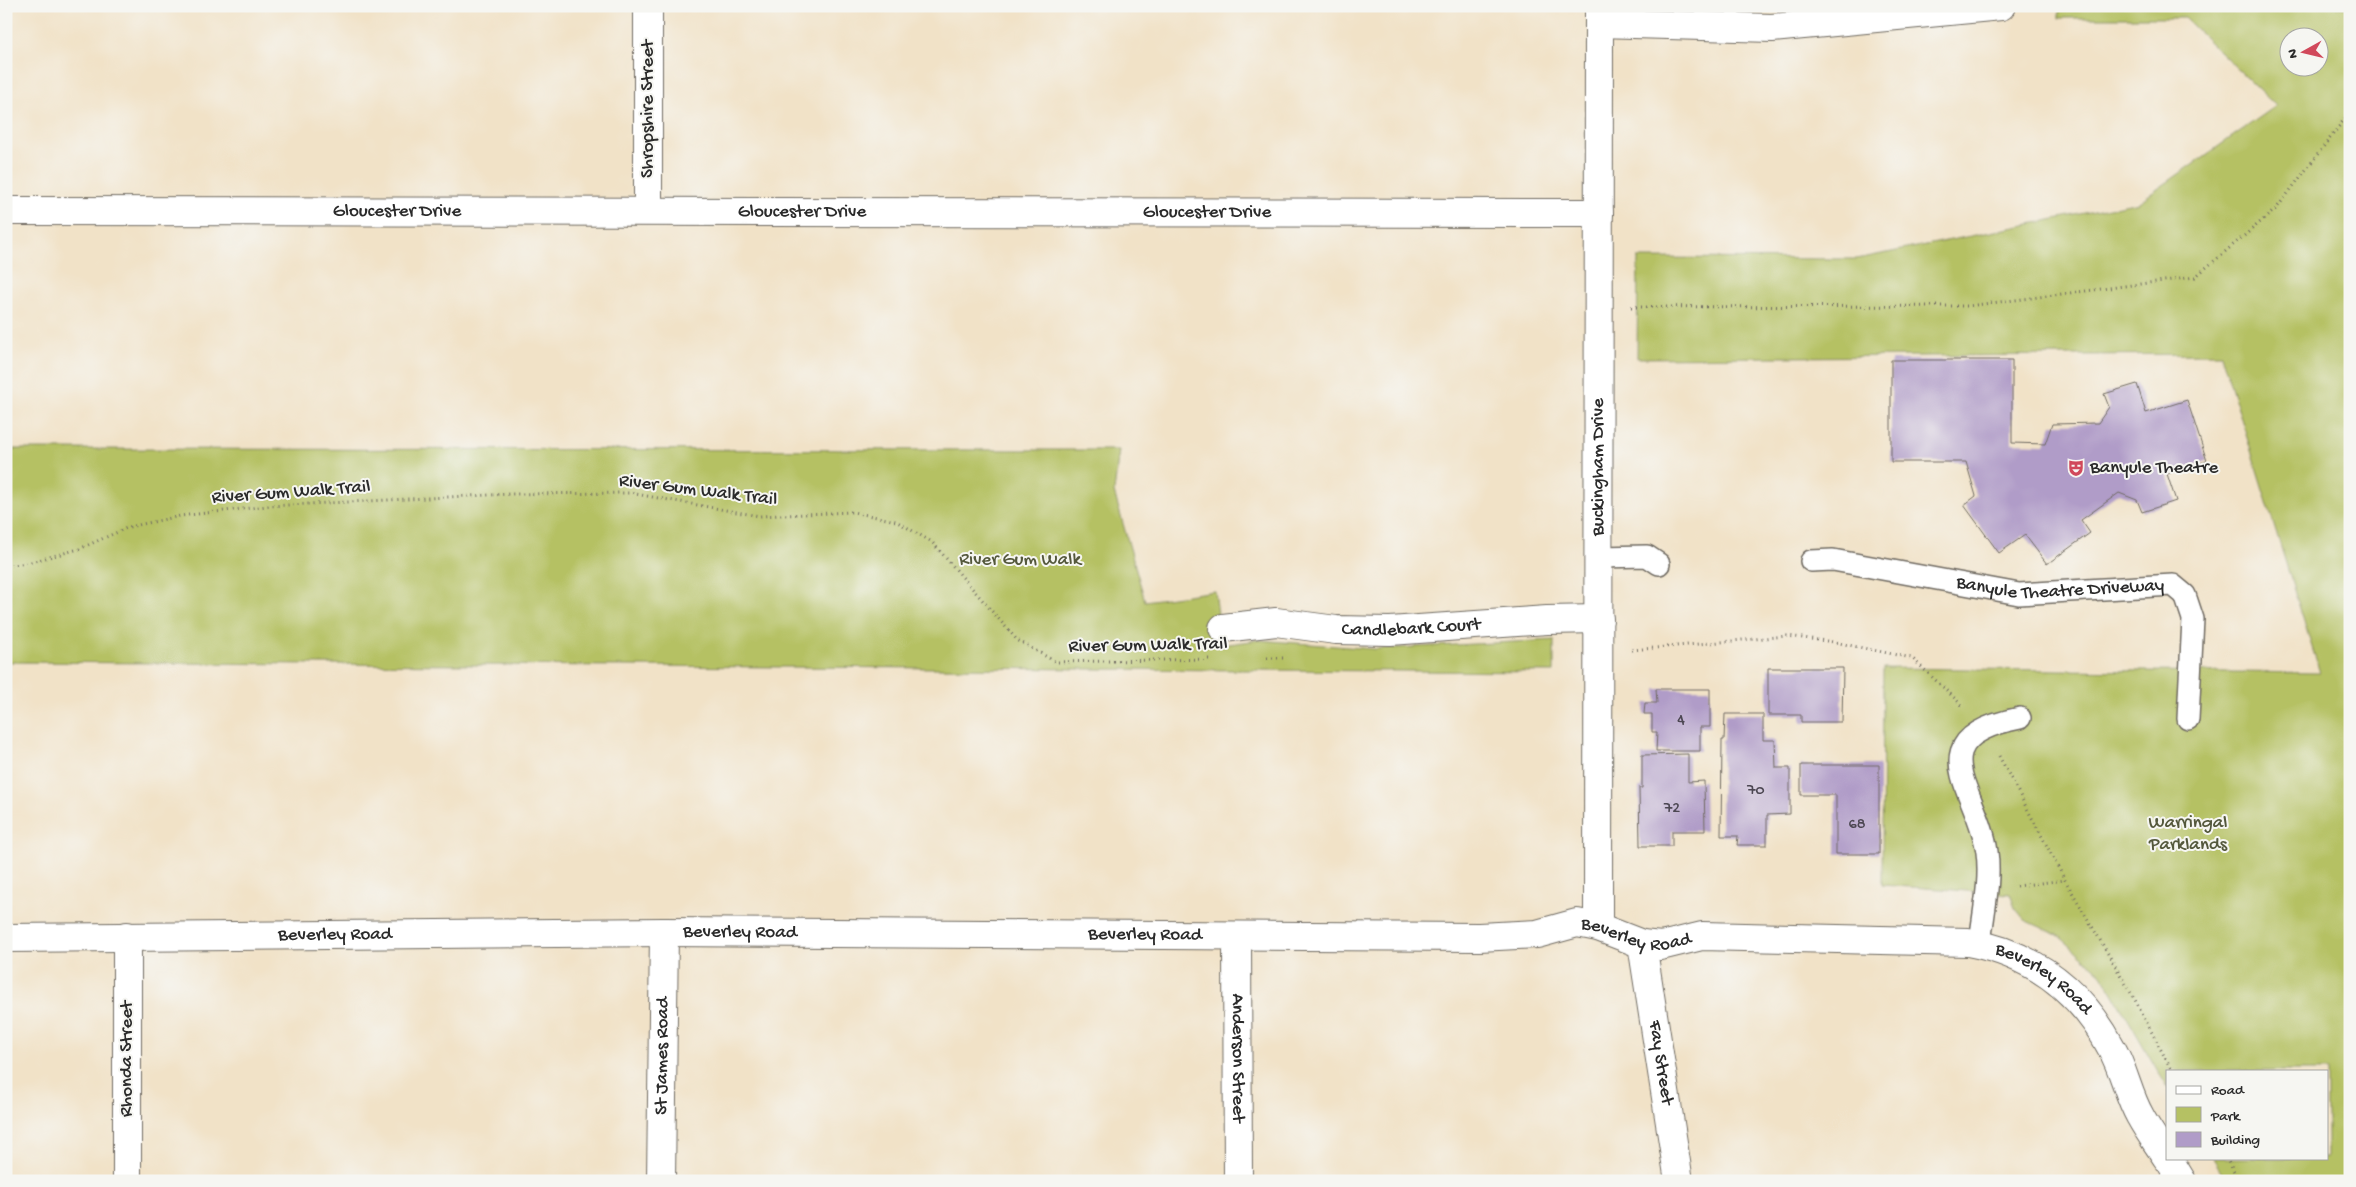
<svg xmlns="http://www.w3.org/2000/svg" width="2356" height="1187" font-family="'Gochi Hand',sans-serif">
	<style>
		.green { fill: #b5c163; stroke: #707647; fill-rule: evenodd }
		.building { fill: #b09cc8 }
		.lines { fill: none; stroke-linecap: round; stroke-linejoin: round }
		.service-casing { stroke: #706b62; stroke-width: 24 }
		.minor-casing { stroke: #706b62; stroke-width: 30 }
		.path { stroke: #706b62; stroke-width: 3; stroke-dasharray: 1 4; stroke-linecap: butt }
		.service { stroke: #fff; stroke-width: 21 }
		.minor { stroke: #fff; stroke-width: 28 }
		.labels { text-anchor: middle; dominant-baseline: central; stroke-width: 4; stroke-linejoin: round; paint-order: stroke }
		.number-label { font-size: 16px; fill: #4c4752 }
		.street-label { font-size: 19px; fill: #2b2b2b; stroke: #f6f6f2 }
		.poi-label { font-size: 19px; fill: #2b2b2b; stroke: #f6f6f2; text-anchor: start }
		.park-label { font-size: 19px; fill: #54583c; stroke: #f6f6f2 }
	</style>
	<rect width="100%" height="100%" fill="#f6f6f2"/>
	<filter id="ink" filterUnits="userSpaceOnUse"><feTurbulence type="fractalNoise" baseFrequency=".02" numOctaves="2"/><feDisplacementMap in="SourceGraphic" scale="10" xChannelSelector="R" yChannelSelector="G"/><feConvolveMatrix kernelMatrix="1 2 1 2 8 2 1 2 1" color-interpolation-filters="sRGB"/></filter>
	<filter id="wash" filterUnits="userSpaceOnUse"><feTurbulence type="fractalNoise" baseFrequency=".0096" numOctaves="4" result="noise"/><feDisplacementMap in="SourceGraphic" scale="20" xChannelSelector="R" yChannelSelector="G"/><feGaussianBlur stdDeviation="1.12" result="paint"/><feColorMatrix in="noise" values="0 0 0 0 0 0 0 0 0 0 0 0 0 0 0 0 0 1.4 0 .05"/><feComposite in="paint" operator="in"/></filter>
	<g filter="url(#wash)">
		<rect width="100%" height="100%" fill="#f1e2c7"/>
		<g class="green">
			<path d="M 2059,6 L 2350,6 L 2350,1181 L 2227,1181 L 2213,1158 L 2327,1158 L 2327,1071 L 2167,1071 L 2167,1087 L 2102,974 L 2058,935 L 2025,920 L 2015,908 L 2010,894 L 1882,885 L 1883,668 L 2320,673 L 2221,354 L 1637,358 L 1638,258 L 1857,259 L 2139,202 L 2276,106 L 2185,18 L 2059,18 ZM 2288,38 L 2318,38 L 2318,68 L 2288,68 Z"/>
			<polygon points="6,449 1119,450 1114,492 1145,601 1215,591 1222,645 1258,640 1374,649 1554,640 1554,672 6,662"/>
		</g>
		<g id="blocks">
			<g class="building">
				<polygon points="1891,360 2012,360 2012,443 2045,444 2052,424 2098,423 2109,407 2104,394 2137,384 2146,413 2187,400 2207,461 2167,474 2176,501 2142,512 2137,500 2119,493 2081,520 2090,533 2047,564 2025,535 1999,553 1964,505 1976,496 1966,462 1891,462"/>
				<polygon points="1768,668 1843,668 1842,722 1801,722 1801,715 1768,715"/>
				<polygon points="1656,689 1710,689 1710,727 1700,727 1700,751 1656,751 1657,732 1652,732 1652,714 1644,714 1645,703 1657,703"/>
				<polygon points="1725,714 1763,714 1763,740 1775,740 1776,768 1790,768 1790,814 1767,815 1767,845 1737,845 1738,836 1721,836 1722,740 1724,740"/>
				<polygon points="1688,754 1688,782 1704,781 1705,831 1672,831 1672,846 1640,846 1639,788 1642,788 1642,755"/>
				<polygon points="1801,765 1879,765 1879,854 1836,854 1836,795 1801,795"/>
			</g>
		</g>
	</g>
	<g filter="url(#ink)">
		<use href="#blocks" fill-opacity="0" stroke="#706b62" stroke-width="1"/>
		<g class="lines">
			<g class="service-casing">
				<g id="service">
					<polyline points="1599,557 1647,556 1659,564"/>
					<path id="s1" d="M 1811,561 L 1833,560 L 2019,594 L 2173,585 L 2185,595 L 2193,619 L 2188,719"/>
					<path d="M 1980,944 C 1983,914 1991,882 1987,852 C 1979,790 1914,739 2020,718"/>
				</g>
			</g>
			<g class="minor-casing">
				<g id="minor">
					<polyline points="1599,23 1772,28 2001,6"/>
					<path id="s2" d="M 6,211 L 1599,213"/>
					<polyline points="648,211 648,6"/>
					<path id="s3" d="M 1223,628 L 1276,622 L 1336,630 L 1390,631 L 1547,620 L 1599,619"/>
					<path id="s4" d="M 1598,927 L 1599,6"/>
					<path id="s5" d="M 1237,936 L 1238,1181"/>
					<path id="s6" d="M 6,938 L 664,932 L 1479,937 L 1537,934 L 1577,923 L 1598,927 L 1642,944 L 1661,946 L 1702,936 L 1968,942 C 2033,954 2081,990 2112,1049 C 2124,1070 2128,1095 2140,1116 C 2148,1131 2158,1144 2167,1158"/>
					<path id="s7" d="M 1642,944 L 1679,1181"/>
					<polyline points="2168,1158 2182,1181"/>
					<polyline points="127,1181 127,936"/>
					<path id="s8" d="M 661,1181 L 664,932"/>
				</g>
			</g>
			<g class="path">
				<polyline points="1631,307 1968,306 2195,277 2276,209 2350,112"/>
				<polyline points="6,566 27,563 79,549 129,527 180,516 268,506 510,494 630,493 759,516 853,512 896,521 932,542 1017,640 1056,662 1211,659"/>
				<polyline points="1632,650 1787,636 1834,642 1912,658 1964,707"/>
				<polyline points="1267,658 1283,658"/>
				<polyline points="1999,756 2065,880 2135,1000 2172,1071"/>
				<polyline points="2016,886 2065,880"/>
				<polyline points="2226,1158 2239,1181"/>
			</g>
			<use href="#service" class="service"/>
			<use href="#minor" class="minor"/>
		</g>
	</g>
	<defs>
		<g id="theatre-bare" transform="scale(1.35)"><path d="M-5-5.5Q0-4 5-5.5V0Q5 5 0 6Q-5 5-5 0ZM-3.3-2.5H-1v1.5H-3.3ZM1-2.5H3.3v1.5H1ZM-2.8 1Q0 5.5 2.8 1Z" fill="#d1495b" stroke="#f6f6f2" stroke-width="2.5" paint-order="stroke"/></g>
	</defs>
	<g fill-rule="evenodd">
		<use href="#theatre-bare" x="2076" y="468"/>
	</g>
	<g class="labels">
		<g class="number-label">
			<text x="1681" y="721">4</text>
			<text x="1756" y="791">70</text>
			<text x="1672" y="809">72</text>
			<text x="1857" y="825">68</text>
		</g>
		<g class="street-label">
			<text transform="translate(648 109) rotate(-90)">Shropshire Street</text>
			<text stroke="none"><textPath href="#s2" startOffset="391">Gloucester Drive</textPath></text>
			<text stroke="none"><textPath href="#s2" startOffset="796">Gloucester Drive</textPath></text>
			<text stroke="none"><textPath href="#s2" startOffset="1201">Gloucester Drive</textPath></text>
			<text stroke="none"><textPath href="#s4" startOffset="460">Buckingham Drive</textPath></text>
			<text transform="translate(698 491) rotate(7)">River Gum Walk Trail</text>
			<text transform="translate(291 493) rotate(-4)">River Gum Walk Trail</text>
			<text stroke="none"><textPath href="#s1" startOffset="252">Banyule Theatre Driveway</textPath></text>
			<text stroke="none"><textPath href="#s3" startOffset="189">Candlebark Court</textPath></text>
			<text transform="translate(1148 646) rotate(-1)">River Gum Walk Trail</text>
			<text stroke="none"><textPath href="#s6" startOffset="1634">Beverley Road</textPath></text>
			<text stroke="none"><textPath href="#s6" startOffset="734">Beverley Road</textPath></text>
			<text stroke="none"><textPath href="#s6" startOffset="329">Beverley Road</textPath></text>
			<text stroke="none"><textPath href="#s6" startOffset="1139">Beverley Road</textPath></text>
			<text stroke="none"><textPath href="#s6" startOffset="2054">Beverley Road</textPath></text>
			<text stroke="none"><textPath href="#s8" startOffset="125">St James Road</textPath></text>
			<text stroke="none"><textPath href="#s5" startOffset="122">Anderson Street</textPath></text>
			<text transform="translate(127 1059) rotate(-90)">Rhonda Street</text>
			<text stroke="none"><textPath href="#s7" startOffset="120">Fay Street</textPath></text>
		</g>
		<g class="poi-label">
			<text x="2090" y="468">Banyule Theatre</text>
		</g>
		<g class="park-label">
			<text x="1020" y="560">River Gum Walk</text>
			<text x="2188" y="823">Warringal<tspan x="2188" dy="22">Parklands</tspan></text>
		</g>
	</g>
	<rect width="2356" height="1187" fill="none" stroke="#f6f6f2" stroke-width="25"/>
	<rect x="2166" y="1070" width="162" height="90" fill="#f6f6f2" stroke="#a5a5a2"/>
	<rect x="2176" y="1086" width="25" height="8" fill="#ffffff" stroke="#a5a5a2"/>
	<text x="2211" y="1094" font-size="15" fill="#2b2b2b">Road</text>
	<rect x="2176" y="1107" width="25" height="15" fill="#b5c163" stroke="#a5a5a2"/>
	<text x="2211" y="1120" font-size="15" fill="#2b2b2b">Park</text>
	<rect x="2176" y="1132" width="25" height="15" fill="#b09cc8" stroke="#a5a5a2"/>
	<text x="2211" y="1144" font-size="15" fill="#2b2b2b">Building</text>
	<g transform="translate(2304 52) rotate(262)"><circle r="24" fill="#f6f6f2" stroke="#a5a5a2"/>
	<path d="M0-4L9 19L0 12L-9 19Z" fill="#d1495b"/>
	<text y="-8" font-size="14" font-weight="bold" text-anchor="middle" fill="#2b2b2b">N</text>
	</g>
</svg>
